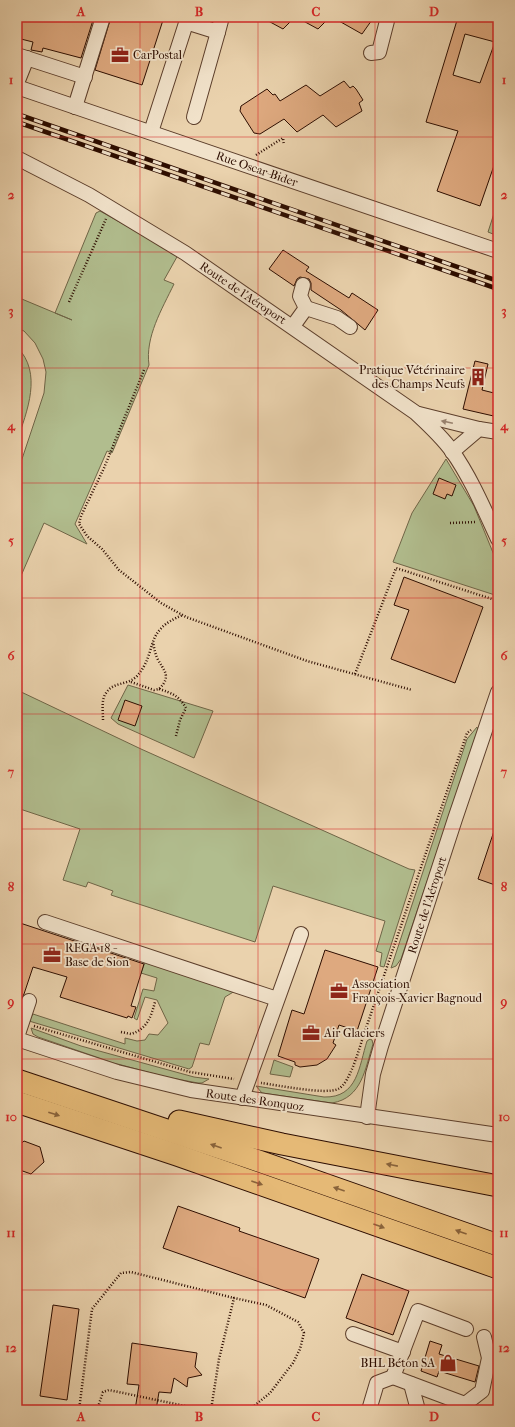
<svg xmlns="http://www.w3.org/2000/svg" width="515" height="1427" font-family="'IM FELL French Canon',serif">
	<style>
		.green { fill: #b1bd8e; stroke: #6f6547 }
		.building { fill: #dea97f; stroke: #2d0d00; fill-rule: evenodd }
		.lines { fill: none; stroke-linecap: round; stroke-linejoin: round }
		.minor-casing { stroke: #5c3e2b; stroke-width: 16 }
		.highway-casing { stroke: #2d0d00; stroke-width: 23 }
		.path { stroke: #2d0d00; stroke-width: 2.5; stroke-dasharray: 1 2; stroke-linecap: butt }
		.minor { stroke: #f1e2ca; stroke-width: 14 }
		.highway { stroke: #e5b976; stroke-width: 21 }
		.rail-casing { stroke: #2d0d00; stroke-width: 4.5 }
		.rail { stroke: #f1e2ca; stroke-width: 3; stroke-dasharray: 9; stroke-linecap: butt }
		.oneway { fill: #99826f }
		.oneway2 { fill: #89633b }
		.grid { fill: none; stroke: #d62828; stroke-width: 1; stroke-opacity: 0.55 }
		.labels { text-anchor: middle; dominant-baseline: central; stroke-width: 3.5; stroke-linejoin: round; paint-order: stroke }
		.poi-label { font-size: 12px; fill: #2d0d00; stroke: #f1e2ca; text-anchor: start }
		.street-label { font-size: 12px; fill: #2d0d00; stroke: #f1e2ca }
		.neatline { fill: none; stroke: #d62828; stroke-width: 1.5 }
		.grid-label { font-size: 13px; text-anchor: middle; font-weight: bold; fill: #d62828 }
	</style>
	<rect width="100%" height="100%" fill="#ead2ad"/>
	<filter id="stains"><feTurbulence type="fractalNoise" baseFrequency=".005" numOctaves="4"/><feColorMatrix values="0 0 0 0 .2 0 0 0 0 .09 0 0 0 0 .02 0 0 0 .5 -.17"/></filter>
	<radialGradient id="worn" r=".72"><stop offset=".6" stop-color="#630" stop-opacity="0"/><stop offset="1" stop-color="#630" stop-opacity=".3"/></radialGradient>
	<g class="green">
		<polygon points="498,201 498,236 488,232"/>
		<path d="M 100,211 L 178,255 L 164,280 L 174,284 C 162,309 145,337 149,365 L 112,453 L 107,451 L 75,524 L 87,544 L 44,523 L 17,585 L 17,474 L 44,393 L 46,372 L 43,359 L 35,343 L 24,331 L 17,328 L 17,297 L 72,320 L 55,313 L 96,213 Z"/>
		<path d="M 17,347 C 43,373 27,411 17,441 Z"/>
		<polygon points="446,459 474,506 496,560 498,567 498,596 393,562 412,513"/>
		<polygon points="128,685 213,711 194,758 118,724 111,718"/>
		<polygon points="17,690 141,749 409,869 415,870 384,967 380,966 382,953 376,951 385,921 273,886 255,942 111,895 113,891 88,882 86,887 63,880 80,829 17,808"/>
		<polygon points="477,727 478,730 401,959 396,966 391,968 467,739"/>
		<polygon points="145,962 235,991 225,997 209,1045 200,1043 192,1067 189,1069 29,1021 33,1014 125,1044 125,1038 137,1041 145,1040 149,1034 158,1035 168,1023 157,1000 145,997 137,1020 134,1018 143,989 154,991 157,978 141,973"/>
		<polygon points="31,1028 81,1046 194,1077 209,1079 202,1083 198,1083 166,1077 114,1063 38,1037 33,1034"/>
		<path d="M 370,1039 L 372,1040 L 373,1044 C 365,1069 362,1098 332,1103 L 262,1093 L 256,1086 L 324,1097 C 358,1098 359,1066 367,1041 Z"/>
		<polygon points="274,1060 293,1067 290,1077 270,1074"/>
	</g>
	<g class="building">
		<polygon points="17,17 94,17 81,58 43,48 42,52 31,50 33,42 17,38"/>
		<polygon points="111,17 164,17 142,85 95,70"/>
		<polygon points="261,17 295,17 283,29"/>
		<polygon points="296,17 330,17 318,29"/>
		<polygon points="332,17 374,17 362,34"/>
		<path d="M 458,17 L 498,17 L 498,154 L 480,206 L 437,191 L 458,131 L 426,122 ZM 465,34 L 495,42 L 480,83 L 453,75 Z"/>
		<polygon points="344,81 350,88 353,86 356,89 363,100 359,103 362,111 336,127 323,115 297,132 284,119 260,134 254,133 240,111 241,106 267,89 273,95 275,94 280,101 306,85 320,96"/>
		<polygon points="283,250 309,267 306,271 349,298 352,293 378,310 365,330 341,310 311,290 311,283 309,279 300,277 297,279 294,286 269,269"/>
		<polygon points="475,361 488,364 482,390 498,394 498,417 463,409"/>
		<polygon points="439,478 456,485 452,496 447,494 445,499 433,494"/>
		<polygon points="404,577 483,607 455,683 391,659 409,610 394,605"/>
		<polygon points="125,700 142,706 135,726 118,720"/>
		<polygon points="496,825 498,826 498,886 478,879"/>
		<polygon points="17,922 144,964 131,1006 136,1007 132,1018 128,1016 127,1018 60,997 67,977 33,967 24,994 17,1008"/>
		<polygon points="325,950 378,967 357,1031 339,1025 333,1043 336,1045 327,1059 317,1065 300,1067 295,1065 295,1062 278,1056 292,1010 304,1014"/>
		<polygon points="24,1141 40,1147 44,1162 31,1174 17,1169 17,1147"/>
		<polygon points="178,1206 240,1228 239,1231 319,1259 305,1298 163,1248"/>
		<polygon points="362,1274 409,1291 393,1335 346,1318"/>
		<polygon points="53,1305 79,1309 67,1400 40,1396"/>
		<polygon points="430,1341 442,1345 439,1354 479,1366 475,1382 439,1371 437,1377 421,1371"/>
		<polygon points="132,1343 197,1353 195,1367 202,1375 188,1378 187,1387 174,1378 171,1393 159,1392 156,1410 135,1410 139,1385 127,1384"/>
	</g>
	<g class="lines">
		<g class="minor-casing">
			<g id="minor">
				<polyline points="186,22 218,32 222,17"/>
				<polyline points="371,53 379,52 388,17"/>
				<polyline points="17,55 85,77"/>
				<polyline points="17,83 27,58"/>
				<polyline points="17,87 498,251"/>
				<polyline points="75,107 103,17"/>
				<polyline points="194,117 218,32"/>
				<polyline points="151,132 188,17"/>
				<path d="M 17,158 L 89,195 L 185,253 L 416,413 C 429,425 442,437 452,451 C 471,478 484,509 498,539"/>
				<polyline points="306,308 337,318 350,327"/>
				<polyline points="293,326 306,308 300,296 303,285"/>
				<polyline points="419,414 479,429"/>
				<polyline points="452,452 479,429 498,432"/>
				<polyline points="45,922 277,999"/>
				<polyline points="17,1037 29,1001"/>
				<polyline points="17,1039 117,1072 191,1090 498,1135"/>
				<polyline points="242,1098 301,934"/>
				<polyline points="367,1117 373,1074 381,1046 455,819 498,692"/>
				<polyline points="353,1334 403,1352"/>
				<polyline points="411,1384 418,1410"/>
				<polyline points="465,1404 482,1391 489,1358 484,1337"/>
				<polyline points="369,1410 377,1383 393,1377"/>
				<polyline points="464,1410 465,1404 393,1377 418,1311 466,1329"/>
			</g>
		</g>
		<g class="highway-casing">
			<g id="highway">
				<polyline points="17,1080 247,1157 498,1245"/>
				<polyline points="17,1102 177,1155 498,1268"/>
				<polyline points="179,1121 282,1144 498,1186"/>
			</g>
		</g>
		<g class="path">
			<polyline points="256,155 283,138 284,145"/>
			<polyline points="69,302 106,219"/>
			<polyline points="144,370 104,468 81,516 79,524 87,536 102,549 119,570 161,603 186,617 307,661 412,690"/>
			<polyline points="450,523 476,522"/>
			<polyline points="355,674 396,568 498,601"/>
			<path d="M 131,682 L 154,690 L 159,689 C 172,676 164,671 157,658 C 155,653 154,647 153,642"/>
			<path d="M 159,689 C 172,693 179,696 186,708 L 180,720 L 176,736"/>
			<path d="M 103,720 C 103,711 101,700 106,693 C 114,681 127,686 137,676 C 159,651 142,631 183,615"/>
			<polyline points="34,1026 190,1072 234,1079"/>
			<path d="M 121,1032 L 131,1034 C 147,1029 151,1017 155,1002"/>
			<path d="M 261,1083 C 277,1085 325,1095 338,1089 C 350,1084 360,1046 364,1034 L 467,733 L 471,730"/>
			<polyline points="79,1410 92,1309 121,1273 131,1272 234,1298"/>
			<polyline points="97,1410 103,1392 109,1390 204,1410"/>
			<polyline points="211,1410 219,1359 234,1298 266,1305 298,1322 304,1333 300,1349 293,1363 270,1393 249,1410"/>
		</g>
		<use href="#minor" class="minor"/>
		<use href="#highway" class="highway"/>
		<g class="rail-casing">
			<g id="rail">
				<polyline points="17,114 498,281"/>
				<polyline points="17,122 498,289"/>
			</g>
		</g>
		<use href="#rail" class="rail"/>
	</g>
	<defs><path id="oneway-solid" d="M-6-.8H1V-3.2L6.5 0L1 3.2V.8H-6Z"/></defs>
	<use class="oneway" href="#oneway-solid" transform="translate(447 422) rotate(-168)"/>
	<g class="oneway2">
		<use href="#oneway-solid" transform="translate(54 1114) rotate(18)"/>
		<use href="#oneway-solid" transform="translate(216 1146) rotate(-161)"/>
		<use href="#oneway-solid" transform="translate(392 1165) rotate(-169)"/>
		<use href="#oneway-solid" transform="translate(257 1183) rotate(19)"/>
		<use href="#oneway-solid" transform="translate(339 1189) rotate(-161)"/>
		<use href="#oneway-solid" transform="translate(379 1226) rotate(20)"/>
		<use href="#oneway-solid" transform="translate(461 1232) rotate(-160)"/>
	</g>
	<path class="grid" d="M 140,17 L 140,1410M 258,17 L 258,1410M 375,17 L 375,1410M 17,137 L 498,137M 17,252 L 498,252M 17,368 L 498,368M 17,483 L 498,483M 17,598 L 498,598M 17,714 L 498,714M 17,829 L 498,829M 17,944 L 498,944M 17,1059 L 498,1059M 17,1174 L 498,1174M 17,1290 L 498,1290"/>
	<defs>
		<g id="office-bare" transform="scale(1.38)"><path d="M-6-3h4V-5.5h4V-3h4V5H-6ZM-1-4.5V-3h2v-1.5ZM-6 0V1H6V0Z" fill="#8f2418" stroke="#f1e2ca" stroke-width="2.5" paint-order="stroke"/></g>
		<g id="building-bare" transform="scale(1.38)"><path d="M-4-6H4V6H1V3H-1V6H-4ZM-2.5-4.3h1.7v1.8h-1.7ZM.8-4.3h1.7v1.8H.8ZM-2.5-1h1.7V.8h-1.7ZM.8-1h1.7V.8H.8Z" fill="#8f2418" stroke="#f1e2ca" stroke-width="2.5" paint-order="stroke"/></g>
		<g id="shop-bare" transform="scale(1.38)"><path d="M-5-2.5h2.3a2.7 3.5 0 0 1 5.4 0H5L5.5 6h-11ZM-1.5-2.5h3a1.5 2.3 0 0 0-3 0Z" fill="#8f2418" stroke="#f1e2ca" stroke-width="2.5" paint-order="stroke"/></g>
	</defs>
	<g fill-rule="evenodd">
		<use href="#office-bare" x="120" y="55"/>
		<use href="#building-bare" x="478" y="377"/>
		<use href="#office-bare" x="52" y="955"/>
		<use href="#office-bare" x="339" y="991"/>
		<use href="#office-bare" x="311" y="1033"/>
		<use href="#shop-bare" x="448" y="1363"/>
	</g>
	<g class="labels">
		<g class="poi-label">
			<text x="133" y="55">CarPostal</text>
			<text x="465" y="370" text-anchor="end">Pratique Vétérinaire<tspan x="465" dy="14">des Champs Neufs</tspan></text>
			<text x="65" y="948">REGA 18 -<tspan x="65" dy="14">Base de Sion</tspan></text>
			<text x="352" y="984">Association<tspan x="352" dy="14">François-Xavier Bagnoud</tspan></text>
			<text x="324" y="1033">Air Glaciers</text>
			<text x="435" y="1363" text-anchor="end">BHL Béton SA</text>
		</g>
		<g class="street-label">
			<text transform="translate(257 169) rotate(19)">Rue Oscar-Bider</text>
			<text transform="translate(243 293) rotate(34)">Route de l'Aéroport</text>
			<text transform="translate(427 905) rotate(-72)">Route de l'Aéroport</text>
			<text transform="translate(255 1100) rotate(8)">Route des Ronquoz</text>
		</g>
	</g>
	<rect width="515" height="1427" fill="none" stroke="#ead2ad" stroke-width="44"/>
	<rect x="22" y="22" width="471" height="1383" class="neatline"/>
	<g class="grid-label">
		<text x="81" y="16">A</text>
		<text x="199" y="16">B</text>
		<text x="316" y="16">C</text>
		<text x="434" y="16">D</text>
		<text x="11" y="84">1</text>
		<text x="504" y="84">1</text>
		<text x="11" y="199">2</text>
		<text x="504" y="199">2</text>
		<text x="11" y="315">3</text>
		<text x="504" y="315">3</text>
		<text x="11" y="430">4</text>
		<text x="504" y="430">4</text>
		<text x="11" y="545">5</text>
		<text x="504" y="545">5</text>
		<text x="11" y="660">6</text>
		<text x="504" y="660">6</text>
		<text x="11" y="776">7</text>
		<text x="504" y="776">7</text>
		<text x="11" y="891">8</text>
		<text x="504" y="891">8</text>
		<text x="11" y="1006">9</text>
		<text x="504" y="1006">9</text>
		<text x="11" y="1121">10</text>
		<text x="504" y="1121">10</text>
		<text x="11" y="1237">11</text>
		<text x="504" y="1237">11</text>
		<text x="11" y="1352">12</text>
		<text x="504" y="1352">12</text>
		<text x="81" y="1421">A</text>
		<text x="199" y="1421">B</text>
		<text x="316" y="1421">C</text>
		<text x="434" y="1421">D</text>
	</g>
	<rect width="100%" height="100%" filter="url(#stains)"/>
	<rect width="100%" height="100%" fill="url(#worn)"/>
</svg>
